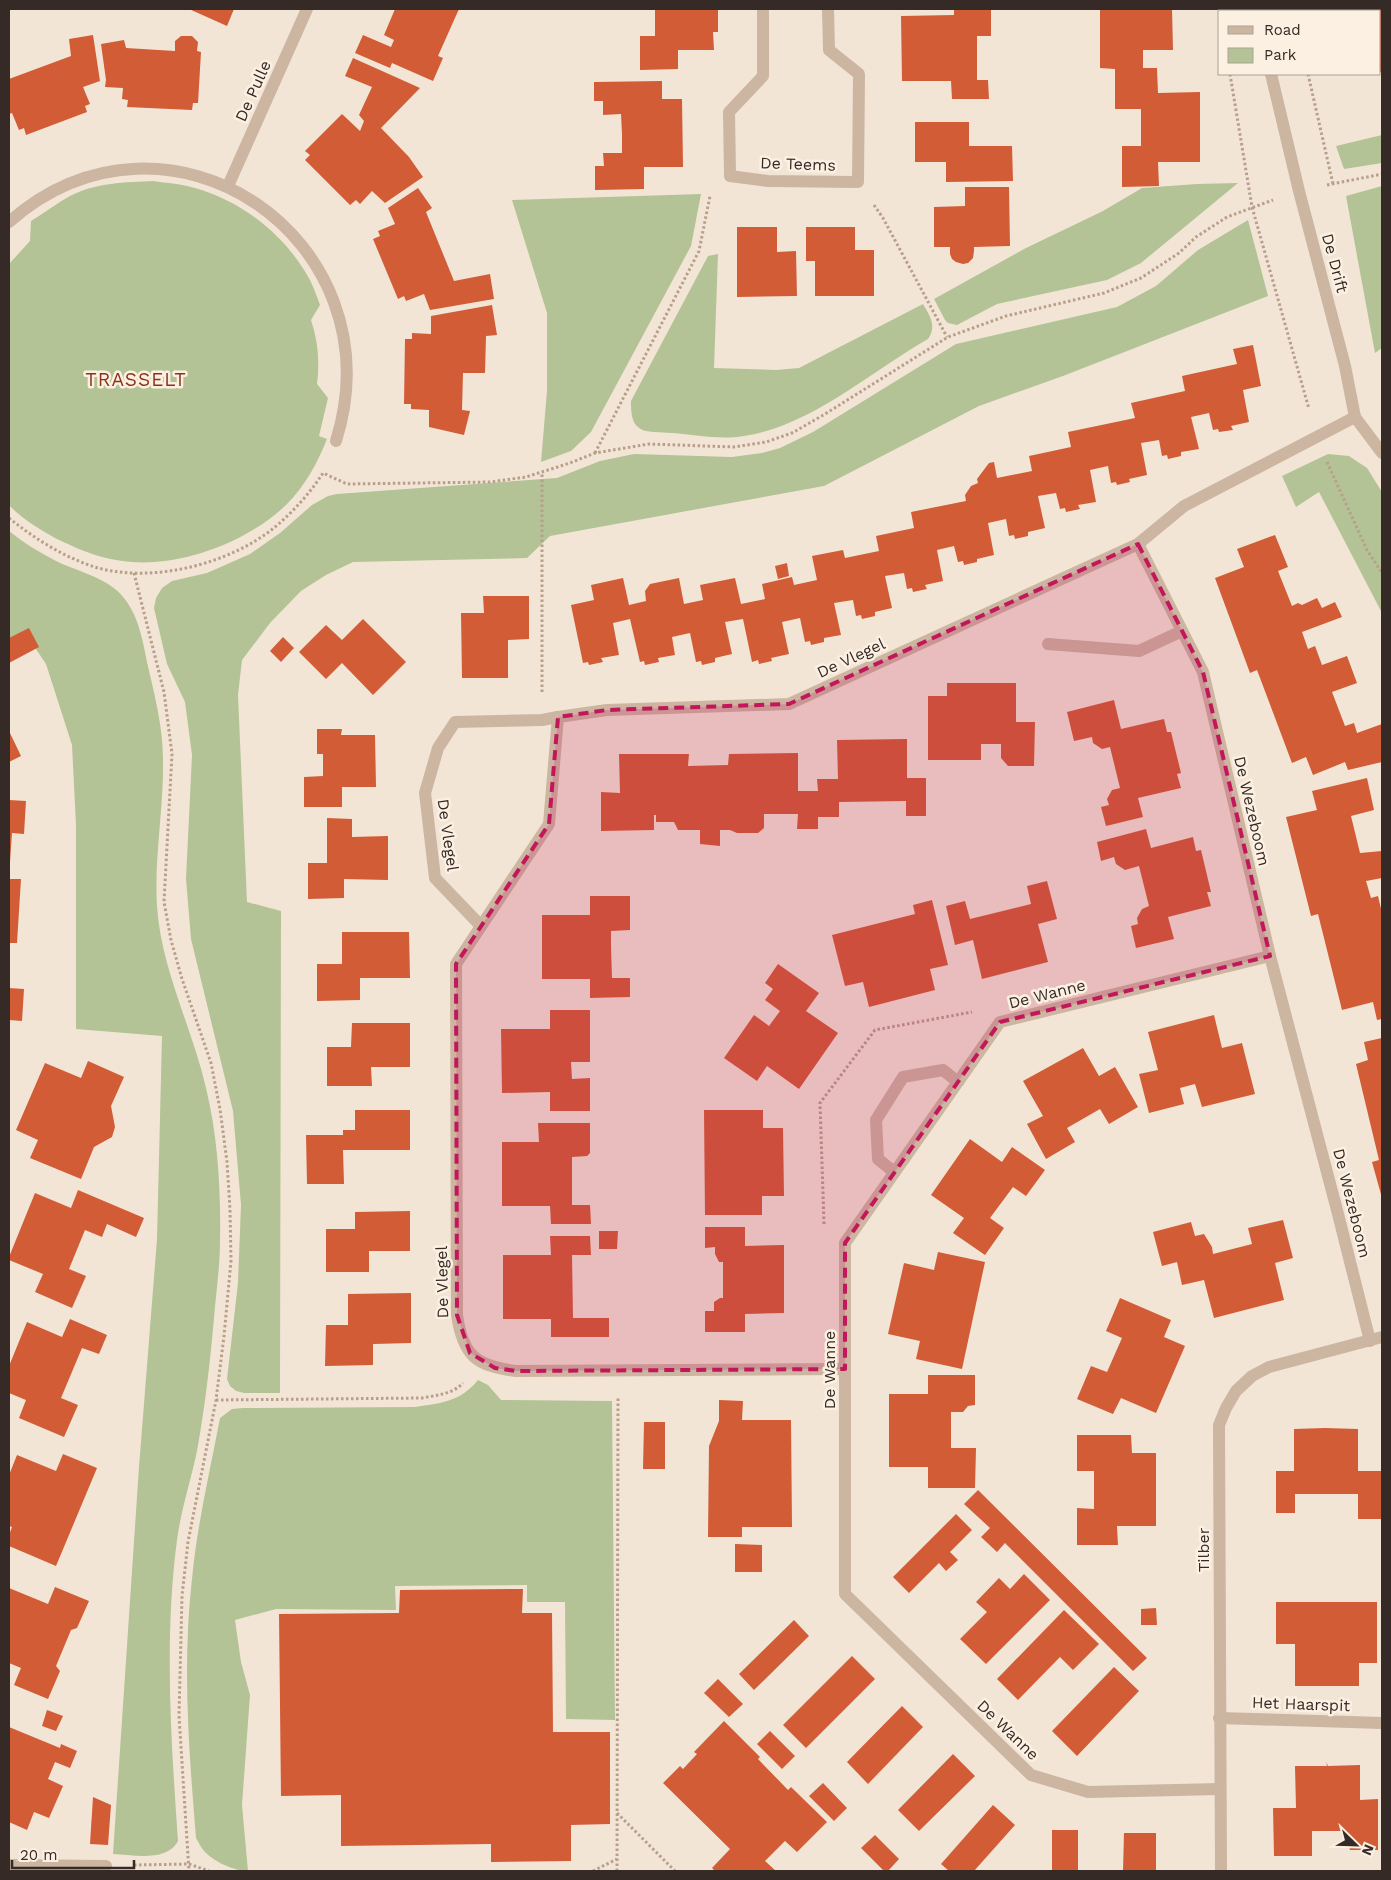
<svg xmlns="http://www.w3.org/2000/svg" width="1391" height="1880" font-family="'Work Sans',sans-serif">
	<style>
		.green { fill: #b3c395 }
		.building { fill: #d15c36 }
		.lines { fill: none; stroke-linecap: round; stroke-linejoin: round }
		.path { stroke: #b89f8b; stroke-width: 3; stroke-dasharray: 2.5 2.5; stroke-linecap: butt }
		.minor { stroke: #ccb5a1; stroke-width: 12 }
		.marked { fill: #c2185b; fill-opacity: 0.2; stroke: #c2185b; stroke-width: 4; stroke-dasharray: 10 6; stroke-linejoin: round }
		.labels { text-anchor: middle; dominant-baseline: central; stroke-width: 5; stroke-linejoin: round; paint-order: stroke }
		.street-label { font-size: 16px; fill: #352a25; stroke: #fbf0e2 }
		.quarter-label { font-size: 19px; letter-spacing: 1px; fill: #8b3317; stroke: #fbf0e2 }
	</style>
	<rect width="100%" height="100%" fill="#f3e5d6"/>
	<g class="green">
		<polygon points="1382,135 1382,163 1344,169 1336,146"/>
		<path d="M 153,181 C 167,183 182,184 195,188 C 244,202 286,236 310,280 C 314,288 317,297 320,305 L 311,320 C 318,341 320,362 317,384 L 328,398 L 319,436 L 327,439 C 318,462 305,486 287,504 C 246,544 173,571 116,560 C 95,557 74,547 55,538 C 39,529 22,519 9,505 L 9,264 L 30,241 L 31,221 C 44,213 57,203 70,196 C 95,183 126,182 153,181 Z"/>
		<polygon points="1238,183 1141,263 1107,280 997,304 957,325 948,323 945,320 934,299 1026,248 1103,211 1142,188 1197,184"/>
		<polygon points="1382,186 1382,348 1375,353 1346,196"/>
		<polygon points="701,194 691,246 591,432 571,451 541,462 547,391 547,313 512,200"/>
		<polygon points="1248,220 1268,296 1063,376 979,406 824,486 550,536 527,558 353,562 326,575 301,591 270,623 242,660 238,695 247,902 281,911 280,1393 244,1393 236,1391 230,1386 227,1379 238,1283 241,1205 233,1111 191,939 186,879 192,755 185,702 167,664 154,608 156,598 162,588 172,581 207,573 250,554 280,533 312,505 328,496 337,494 557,478 600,461 634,454 732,457 762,453 780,448 813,432 956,344 1117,307 1156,286 1198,250"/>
		<path d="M 718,254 L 714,368 L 776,370 L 799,368 L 923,304 C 930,316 937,326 928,339 C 870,372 811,426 744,436 C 720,440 697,435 672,433 C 646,431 630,436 631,401 L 708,256 Z"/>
		<polygon points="1328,454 1349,456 1367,468 1382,492 1382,613 1319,492 1296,507 1282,476"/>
		<path d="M 9,531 C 24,543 39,552 56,561 C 81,573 111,578 127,602 C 139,619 143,642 147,662 C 154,693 163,726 163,759 C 164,808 154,857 157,906 C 161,969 192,1027 206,1088 C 218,1137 221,1191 220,1242 C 220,1267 216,1293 214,1318 C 210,1363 205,1407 197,1451 C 191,1480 181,1510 177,1540 C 164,1639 171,1741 178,1841 C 167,1862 134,1855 113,1854 L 139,1467 L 157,1239 L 162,1036 L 76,1029 L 76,825 L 72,745 L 46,664 L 26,634 L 9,642 Z"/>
		<path d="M 478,1380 L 488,1385 L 501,1400 L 612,1401 L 615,1720 L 566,1719 L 565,1602 L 527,1602 L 527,1585 L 395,1586 L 396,1610 L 276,1609 L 235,1620 L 241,1662 L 250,1695 L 242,1805 L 248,1871 C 234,1871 215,1862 205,1852 C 201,1848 199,1843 196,1838 C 189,1752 182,1666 192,1579 C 197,1525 210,1471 220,1418 L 232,1409 L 243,1408 L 415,1407 C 441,1403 460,1402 478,1380 Z"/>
	</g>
	<g class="building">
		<polygon points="189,9 234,9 227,26"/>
		<polygon points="395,9 459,9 438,56 443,58 433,81 392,63 390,68 355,53 363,35 391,47 394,40 384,35"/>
		<polygon points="655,9 718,9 718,32 713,32 714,50 678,50 678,69 640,70 640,36 655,36"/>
		<polygon points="954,9 991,9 991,36 977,36 977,80 988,80 989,99 952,99 951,81 902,81 901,16 954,15"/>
		<polygon points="1100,9 1172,9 1173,50 1143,50 1143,68 1157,68 1158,93 1200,92 1200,162 1158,162 1159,186 1122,187 1122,146 1141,146 1141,109 1115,109 1115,69 1100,68"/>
		<polygon points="1351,9 1382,9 1382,71 1380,72 1380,11 1352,11"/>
		<polygon points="93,35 100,81 83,87 90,104 85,106 87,112 26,135 24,128 19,130 12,113 9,114 9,79 71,56 69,39"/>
		<polygon points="181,36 192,36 198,42 197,51 201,52 198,103 193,103 192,110 127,107 128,100 122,99 123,88 105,87 106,80 101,44 124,40 126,48 175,51 175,41"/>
		<polygon points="353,58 420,88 381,128 409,157 423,177 385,203 372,191 360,204 356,200 350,205 305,160 310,155 305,151 342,114 360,131 364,121 359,115 372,87 345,76"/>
		<polygon points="662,81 662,99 682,99 683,167 644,167 644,189 595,190 595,166 604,166 603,153 622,153 622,134 621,114 603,115 603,101 594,101 594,82"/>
		<polygon points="915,122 969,122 969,146 1012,146 1013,181 946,182 946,162 915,162"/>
		<polygon points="965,187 1009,187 1010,246 974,247 974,251 973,258 968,263 963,264 956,262 952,259 950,254 950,247 934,247 934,207 965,206"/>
		<polygon points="418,188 432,208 426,212 454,281 490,274 494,299 430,310 424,294 406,301 404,296 398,299 373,239 380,236 378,231 395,224 388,208"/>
		<polygon points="737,227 777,227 777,252 796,251 797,296 737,297"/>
		<polygon points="806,227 855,227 855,250 874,250 874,296 815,296 815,261 806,261"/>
		<polygon points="492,305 497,335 486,336 485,373 463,373 462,410 470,411 464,435 429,427 429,410 411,409 411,404 404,404 405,339 412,339 412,333 431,334 431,316"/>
		<polygon points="1253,345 1261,386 1243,390 1249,422 1231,426 1233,430 1219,432 1218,429 1213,430 1209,413 1191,417 1199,449 1181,452 1181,456 1168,459 1167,455 1162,456 1159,440 1141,443 1147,475 1129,479 1130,482 1117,485 1116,482 1111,483 1108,466 1090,470 1096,502 1078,505 1080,509 1066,512 1065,508 1060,509 1056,493 1038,496 1045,528 1028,532 1028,536 1015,539 1014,535 1009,536 1006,519 988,523 994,555 977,559 977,562 964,565 963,561 958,562 954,546 937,550 943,581 925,585 927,589 913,592 912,588 907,589 904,573 885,576 892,608 875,612 875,616 862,619 861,615 856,616 853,600 834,603 841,635 824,638 824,642 811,645 810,641 805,642 800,618 782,622 789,654 771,658 772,661 759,664 758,660 752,662 743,619 725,622 732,654 715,658 715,662 702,665 701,661 696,662 690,633 672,637 675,655 658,658 659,662 645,665 644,661 640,662 630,619 613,623 619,655 601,658 603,662 589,665 588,662 583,663 571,605 594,600 591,585 623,578 629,605 646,601 645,591 650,584 679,578 684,604 703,600 700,585 735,578 741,604 765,599 762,584 792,577 794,585 817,580 812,556 843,550 845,558 879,551 876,536 914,528 911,512 966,501 965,495 971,486 978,483 977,479 989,463 994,462 997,478 1032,471 1029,456 1071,447 1068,432 1135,418 1131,403 1185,391 1182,376 1237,364 1233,349"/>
		<polygon points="1275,535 1288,567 1278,571 1292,606 1298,603 1302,605 1317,598 1322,608 1335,602 1342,617 1302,632 1308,649 1315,646 1322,665 1347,656 1357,683 1332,692 1345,726 1354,723 1357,733 1382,724 1382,762 1348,770 1345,762 1313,775 1306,757 1292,763 1257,670 1250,673 1215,578 1244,567 1237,549"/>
		<polygon points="787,563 789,576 778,579 775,566"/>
		<polygon points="483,596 529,596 529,639 508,640 508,678 462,678 461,613 484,613"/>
		<polygon points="363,619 406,662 373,695 342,663 326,679 299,652 326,625 342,640"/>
		<polygon points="29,628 39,647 9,663 9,638"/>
		<polygon points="283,637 294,648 281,662 270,651"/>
		<polygon points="947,683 1016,683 1016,722 1035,722 1034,766 1008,766 1001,758 1001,744 981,744 981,760 928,760 928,696 947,696"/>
		<polygon points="1114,700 1121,729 1164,719 1167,732 1171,732 1181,773 1177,774 1181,788 1138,798 1143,817 1106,826 1101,807 1109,805 1107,799 1112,790 1120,788 1110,747 1102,749 1093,743 1092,737 1074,741 1067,712"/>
		<polygon points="317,729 342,729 341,735 375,735 376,787 342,787 342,807 304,807 304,777 323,776 323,754 317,754"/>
		<polygon points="9,731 21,756 9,762"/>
		<polygon points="907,739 907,778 926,778 926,816 906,816 906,801 839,802 839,817 818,817 818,829 797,829 798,814 764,814 764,828 758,833 737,833 730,830 720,830 720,846 700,844 700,830 678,830 674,822 656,822 656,815 654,815 654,830 601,831 601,792 620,793 619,754 689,754 688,766 728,765 729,754 798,753 798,791 818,791 817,779 838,779 837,740"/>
		<polygon points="1367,778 1374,810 1351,816 1360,853 1382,851 1382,878 1366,881 1371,898 1378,896 1382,913 1382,1019 1377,1020 1373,1002 1342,1010 1318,914 1311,916 1286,817 1317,810 1312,791"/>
		<polygon points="9,800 26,801 24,834 12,833 10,862 9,861"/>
		<polygon points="327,818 352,819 352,837 388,836 388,880 344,879 344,898 308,899 308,863 327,863"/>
		<polygon points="1146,829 1151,848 1193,837 1196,851 1201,850 1211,892 1207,892 1211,906 1168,917 1174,939 1136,948 1131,926 1138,924 1137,918 1142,909 1149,906 1139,866 1125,870 1116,864 1114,857 1101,861 1097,842"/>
		<polygon points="9,879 21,879 17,943 9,943"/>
		<polygon points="1047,881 1057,919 1038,924 1048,962 982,979 973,940 955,945 946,906 965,901 970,919 1031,904 1027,886"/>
		<polygon points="590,896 630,896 630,930 611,931 611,947 612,978 630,978 630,997 590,998 590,979 542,979 542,915 590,915"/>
		<polygon points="932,900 948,965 930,969 935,990 869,1007 863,982 845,986 832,935 915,914 913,905"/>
		<polygon points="342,932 409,932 410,978 360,978 360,1000 317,1001 317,964 342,964"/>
		<polygon points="778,964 819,993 806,1011 838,1033 799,1089 767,1066 757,1081 724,1058 754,1015 769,1026 780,1011 765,1000 773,989 765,983"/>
		<polygon points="9,988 24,989 22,1021 9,1020"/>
		<polygon points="550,1010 590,1010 590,1062 571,1062 572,1079 590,1078 590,1111 550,1111 550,1092 502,1093 501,1029 550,1029"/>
		<polygon points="1214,1015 1222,1048 1242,1043 1255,1094 1202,1107 1195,1084 1180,1088 1184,1104 1149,1113 1139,1074 1158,1070 1148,1032"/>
		<polygon points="352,1023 410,1023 410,1067 371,1067 372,1086 327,1086 327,1047 351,1047"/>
		<polygon points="1382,1038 1382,1198 1372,1162 1379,1160 1356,1064 1368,1060 1364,1042"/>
		<polygon points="1083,1048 1099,1076 1115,1067 1138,1107 1109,1124 1100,1109 1067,1128 1075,1142 1046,1159 1027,1124 1043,1116 1023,1081"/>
		<polygon points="88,1061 124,1077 111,1106 115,1127 112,1137 94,1147 81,1179 30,1158 38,1140 16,1130 45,1063 81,1078"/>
		<polygon points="355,1110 410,1110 410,1150 343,1150 344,1184 307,1184 306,1135 343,1135 343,1130 355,1130"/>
		<polygon points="704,1110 763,1110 763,1128 783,1128 784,1196 762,1196 762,1215 705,1215"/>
		<polygon points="538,1123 590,1123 590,1153 587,1156 572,1157 572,1205 590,1205 591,1224 551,1224 550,1206 502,1206 502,1142 539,1142"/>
		<polygon points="970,1139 1002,1162 1012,1147 1045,1170 1026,1196 1013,1187 990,1218 1004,1228 985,1255 953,1233 964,1218 931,1195"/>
		<polygon points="78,1190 144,1218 136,1237 107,1224 102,1237 85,1230 69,1269 86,1276 72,1308 35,1292 43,1274 9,1260 9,1257 35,1193 71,1208"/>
		<polygon points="410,1211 410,1251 369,1251 369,1272 326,1272 326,1229 355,1229 355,1212"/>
		<polygon points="1283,1220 1293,1258 1275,1263 1284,1300 1214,1318 1204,1280 1182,1285 1177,1262 1162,1266 1153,1232 1191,1222 1195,1236 1204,1234 1212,1247 1213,1254 1252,1244 1248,1228"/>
		<polygon points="705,1227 745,1227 745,1246 784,1245 784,1313 745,1314 745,1332 705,1332 705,1311 714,1311 714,1302 720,1298 723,1298 723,1262 719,1262 715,1254 715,1247 705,1248"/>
		<polygon points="599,1231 618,1231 617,1249 599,1249"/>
		<polygon points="550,1236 590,1236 591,1255 572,1255 573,1318 609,1318 609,1337 551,1337 551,1319 503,1319 503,1255 551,1255"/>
		<polygon points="938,1252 985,1262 962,1369 916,1359 920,1341 888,1334 904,1263 934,1270"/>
		<polygon points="411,1293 411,1343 373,1344 373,1365 325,1366 326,1325 348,1325 348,1294"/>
		<polygon points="1120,1298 1171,1320 1164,1337 1185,1346 1156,1413 1121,1398 1113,1414 1077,1399 1091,1366 1107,1372 1122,1338 1106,1331"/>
		<polygon points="70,1319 107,1335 99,1354 82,1348 61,1398 78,1405 64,1437 19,1418 26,1400 9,1393 9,1366 27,1322 62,1337"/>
		<polygon points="928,1375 975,1375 975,1405 968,1406 963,1412 951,1412 951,1448 976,1448 975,1488 928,1488 928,1467 889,1467 889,1394 928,1394"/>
		<polygon points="719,1400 743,1401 742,1420 791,1420 792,1527 742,1527 742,1537 708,1537 709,1446 719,1421"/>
		<polygon points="644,1422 665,1422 665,1469 643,1469"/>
		<polygon points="1325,1428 1358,1429 1358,1471 1382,1471 1382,1519 1358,1519 1358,1494 1295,1494 1295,1513 1276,1513 1276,1471 1294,1471 1294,1429"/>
		<polygon points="1077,1435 1131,1435 1132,1453 1156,1453 1156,1526 1117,1526 1118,1545 1077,1545 1077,1508 1094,1509 1094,1471 1077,1471"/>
		<polygon points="63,1454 97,1468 56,1566 9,1546 9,1535 12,1527 9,1526 9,1475 17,1455 56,1471"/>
		<polygon points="978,1490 1147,1658 1133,1671 1005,1543 997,1552 981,1537 990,1528 964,1504"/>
		<polygon points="956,1514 972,1530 950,1552 958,1560 946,1571 939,1563 909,1593 893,1577"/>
		<polygon points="735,1544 762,1545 762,1572 735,1572"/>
		<polygon points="1024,1574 1050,1600 986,1664 960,1639 987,1612 976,1602 999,1578 1010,1589"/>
		<polygon points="55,1587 89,1601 77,1628 71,1630 56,1666 60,1671 48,1699 14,1685 21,1668 9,1663 9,1588 48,1604"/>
		<polygon points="523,1589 522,1613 552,1613 553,1732 610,1732 610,1824 571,1825 571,1861 491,1862 491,1844 341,1846 341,1795 281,1796 279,1614 399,1613 400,1590"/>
		<polygon points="1276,1602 1377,1602 1377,1663 1359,1663 1359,1686 1295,1686 1295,1644 1276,1644"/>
		<polygon points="1156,1608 1157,1625 1141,1625 1141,1609"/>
		<polygon points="1064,1610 1099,1644 1073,1670 1060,1657 1018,1700 997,1679"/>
		<polygon points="794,1620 809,1636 754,1690 739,1674"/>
		<polygon points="852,1656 875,1679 806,1748 783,1725"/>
		<polygon points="1114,1667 1139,1691 1077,1756 1052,1731"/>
		<polygon points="718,1679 743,1704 729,1717 704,1693"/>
		<polygon points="902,1706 923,1727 868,1784 847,1762"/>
		<polygon points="47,1710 63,1716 56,1731 42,1726"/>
		<polygon points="724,1721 760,1757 758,1759 788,1790 791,1787 827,1822 797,1852 785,1841 765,1861 776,1871 715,1871 712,1868 730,1849 663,1783 680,1766 683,1769 697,1754 694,1752"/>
		<polygon points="9,1727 60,1748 61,1744 77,1751 70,1768 55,1762 48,1779 63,1786 49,1818 34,1812 27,1830 9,1822"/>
		<polygon points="770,1731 795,1756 782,1769 757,1744"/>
		<polygon points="953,1754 975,1776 919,1831 898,1810"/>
		<polygon points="1326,1762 1328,1766 1360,1765 1360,1800 1378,1799 1378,1850 1350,1850 1344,1831 1312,1831 1312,1856 1274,1856 1273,1808 1296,1808 1295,1766 1327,1766"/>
		<polygon points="823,1783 847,1808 834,1821 809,1796"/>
		<polygon points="93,1797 111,1805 108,1845 90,1844"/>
		<polygon points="993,1805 1015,1825 974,1871 949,1871 941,1864"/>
		<rect x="1052" y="1830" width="26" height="41"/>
		<polygon points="1124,1833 1156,1833 1156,1871 1123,1871"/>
		<polygon points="875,1835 899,1859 888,1871 884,1871 861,1848"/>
	</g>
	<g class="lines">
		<g class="path">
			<polyline points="1220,9 1221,11"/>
			<polyline points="1293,9 1294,11"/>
			<polyline points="1230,74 1252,207 1309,409"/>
			<polyline points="1308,74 1333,184"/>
			<polyline points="1327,185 1382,174"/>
			<polyline points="874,205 883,218 947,337"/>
			<polyline points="595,453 699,251 710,196"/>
			<polyline points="1327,462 1367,550 1382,573"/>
			<path d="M 9,518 C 35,539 65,558 98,568 C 154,583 230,564 275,527 C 294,511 310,493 323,473 L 347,484 L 490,482 L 526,477 L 570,463 L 595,453 L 649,444 L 734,447 L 766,442 L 792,433 L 825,414 L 948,337 L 1006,316 L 1104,293 L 1141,278 L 1179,253 L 1196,237 L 1227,217 L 1273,200"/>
			<polyline points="134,573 164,692 172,754 164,902 171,940 182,979 211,1063 220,1109 227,1162 230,1209 231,1261 224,1336 216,1400 188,1542 182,1596 179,1716 189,1871"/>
			<polyline points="542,692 542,473"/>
			<polyline points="824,1224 820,1103 875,1030 972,1012"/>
			<path d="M 216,1400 L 422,1398 C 437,1395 453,1394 463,1383"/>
			<polyline points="617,1813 675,1871"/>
			<polyline points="134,1865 189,1864 209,1871"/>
			<polyline points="593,1871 617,1859"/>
			<polyline points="617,1871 618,1398"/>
		</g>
		<g class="minor">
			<polyline points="763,9 763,76 729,112 730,176 768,181 858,182 859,74 829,50 828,9"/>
			<polyline points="1256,9 1256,11"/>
			<polyline points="1271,74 1299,191 1345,366 1355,417 1382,453"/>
			<polyline points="228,186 307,9"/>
			<path d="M 9,222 C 168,82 399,239 336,441"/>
			<polyline points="1355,417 1184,506 1138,544 1203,672 1270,956 1338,1214 1370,1341"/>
			<polyline points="1048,644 1139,651 1182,631"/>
			<polyline points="481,926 435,878 425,793 438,748 455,722 542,720 558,717"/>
			<polyline points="894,1172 878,1159 876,1120 903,1077 943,1070 958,1082"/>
			<path d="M 845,1369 L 516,1371 C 476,1366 463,1356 457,1315 L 456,964 L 549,824 L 558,717 L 607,710 L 789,704 L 1138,544"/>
			<polyline points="1219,1718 1382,1723"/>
			<polyline points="1220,1789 1088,1792 1031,1775 845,1594 845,1243 1000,1022 1270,956"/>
			<polyline points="9,1865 106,1866"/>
			<polyline points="1221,1871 1219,1425 1226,1408 1236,1391 1252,1376 1269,1367 1382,1337"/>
		</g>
	</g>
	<path class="marked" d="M 1138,544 L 1203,672 L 1270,956 L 1000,1022 L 845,1243 L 845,1369 L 516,1371 L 495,1368 L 470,1353 L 457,1315 L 456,964 L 549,824 L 558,717 L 607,710 L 789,704 Z"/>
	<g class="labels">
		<g class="street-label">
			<text transform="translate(253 91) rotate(-66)">De Pulle</text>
			<text transform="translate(798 164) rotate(2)">De Teems</text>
			<text transform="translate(1335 263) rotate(75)">De Drift</text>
			<text transform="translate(851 658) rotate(-25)">De Vlegel</text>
			<text transform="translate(1252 811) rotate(77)">De Wezeboom</text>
			<text transform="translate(448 835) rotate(82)">De Vlegel</text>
			<text transform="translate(1047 994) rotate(-14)">De Wanne</text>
			<text transform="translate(1352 1203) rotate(76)">De Wezeboom</text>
			<text transform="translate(442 1282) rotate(-91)">De Vlegel</text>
			<text transform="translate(829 1370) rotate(-90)">De Wanne</text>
			<text transform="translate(1203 1550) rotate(-90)">Tilber</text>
			<text transform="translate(1301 1704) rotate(2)">Het Haarspit</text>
			<text transform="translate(1008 1730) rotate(44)">De Wanne</text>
		</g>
		<g class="quarter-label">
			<text x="136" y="379">TRASSELT</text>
		</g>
	</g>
	<rect width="1391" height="1880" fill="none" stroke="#352a25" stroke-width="20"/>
	<rect x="1218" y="10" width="162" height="65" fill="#fbf0e2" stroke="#aca196"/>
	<rect x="1228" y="26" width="25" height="8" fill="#ccb5a1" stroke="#aca196"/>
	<text x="1264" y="35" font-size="15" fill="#352a25">Road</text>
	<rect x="1228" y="48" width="25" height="15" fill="#b3c395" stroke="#aca196"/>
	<text x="1264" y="60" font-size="15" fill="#352a25">Park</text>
	<g transform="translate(1356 1845) rotate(113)" stroke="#fbf0e2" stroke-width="4" paint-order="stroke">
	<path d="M0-4L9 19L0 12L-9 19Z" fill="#352a25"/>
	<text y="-8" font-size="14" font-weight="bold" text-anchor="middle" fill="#352a25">N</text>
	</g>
	<path d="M12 1860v8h122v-8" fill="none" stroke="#352a25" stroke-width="2.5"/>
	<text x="20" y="1860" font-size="15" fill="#352a25" stroke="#fbf0e2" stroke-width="4" paint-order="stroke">20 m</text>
</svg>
